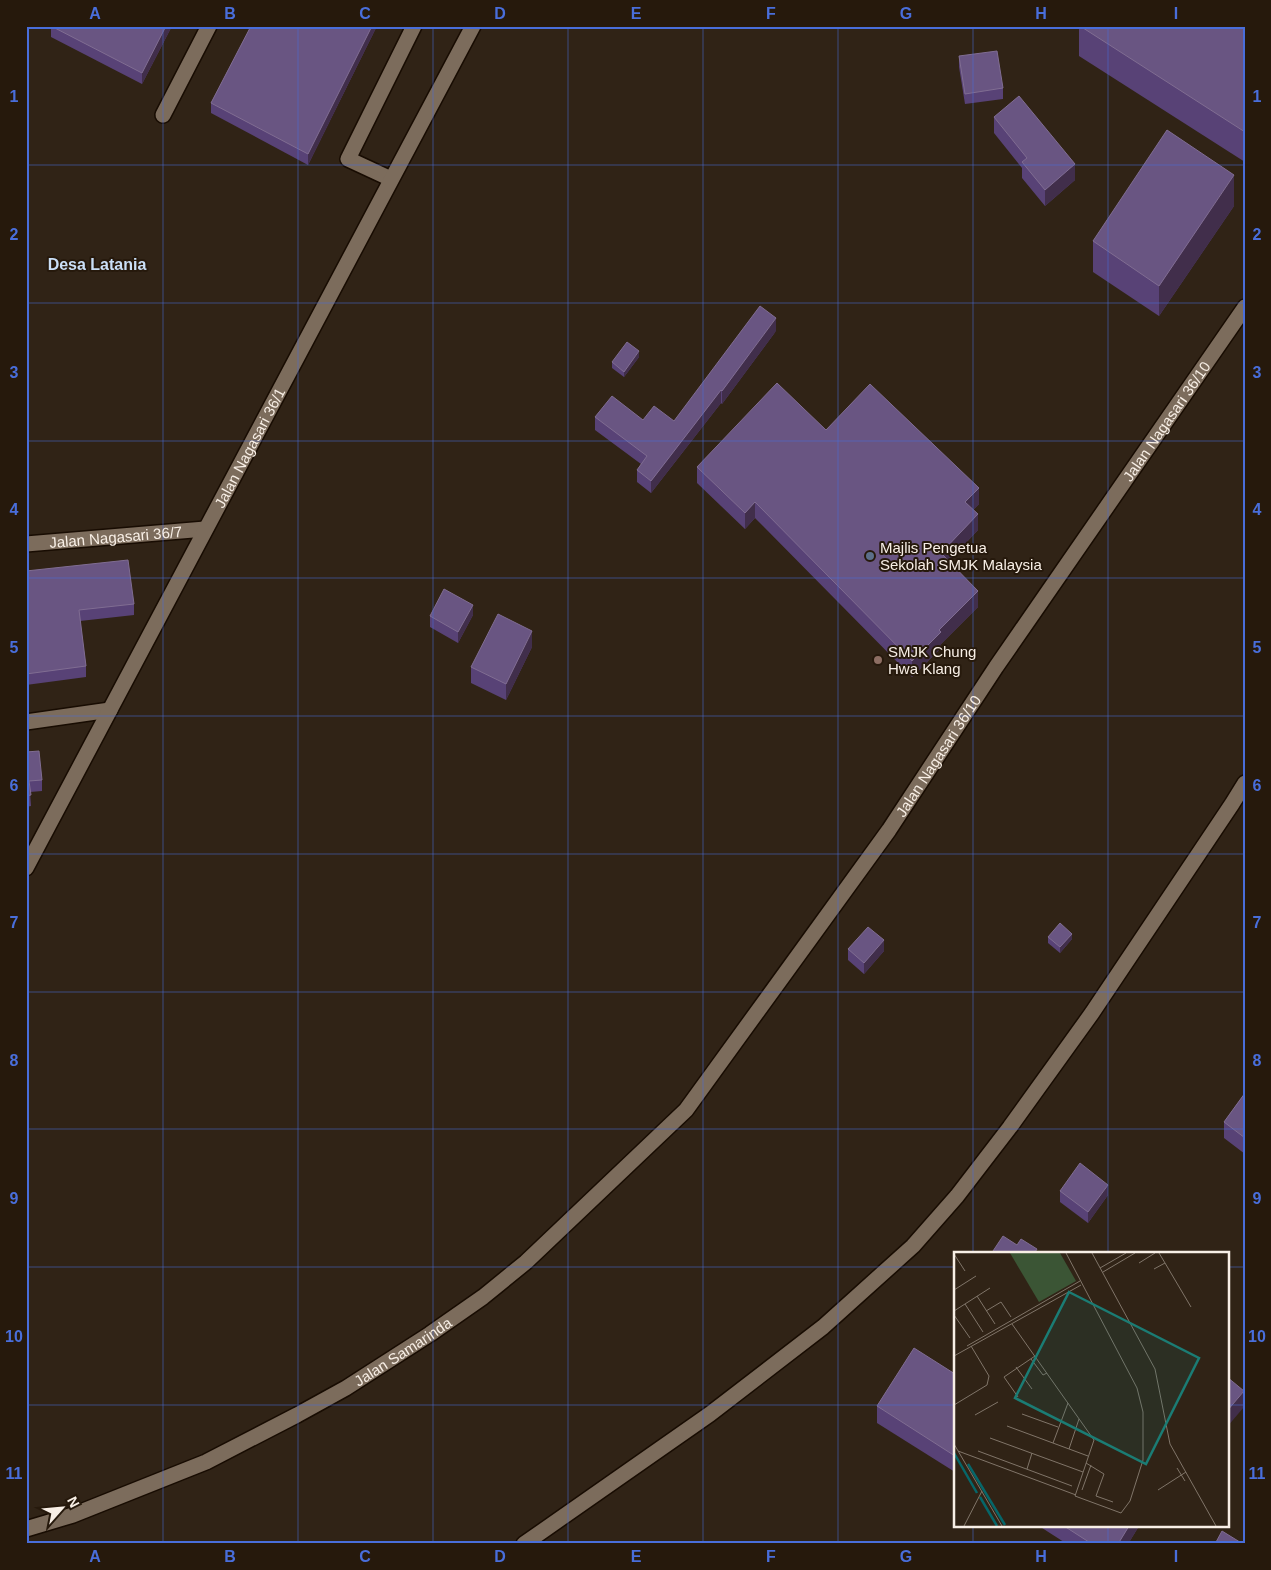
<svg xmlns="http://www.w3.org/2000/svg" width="1271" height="1570" font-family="Arial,sans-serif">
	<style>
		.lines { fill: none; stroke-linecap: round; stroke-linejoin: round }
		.street-casing { stroke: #180c02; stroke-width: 18 }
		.street { stroke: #7c6c5c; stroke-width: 15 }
		.wall { fill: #584276 }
		.shaded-wall { fill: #412e4b }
		.building { fill: #695582; stroke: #806d92 }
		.grid { fill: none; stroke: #496edb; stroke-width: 1; stroke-opacity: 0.55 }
		.service-dot { fill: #5c6f8a; stroke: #26190c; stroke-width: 2 }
		.education-dot { fill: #8d6e63; stroke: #26190c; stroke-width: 2 }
		.labels { text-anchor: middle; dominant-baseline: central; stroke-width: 4; stroke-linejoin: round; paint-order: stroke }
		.street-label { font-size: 15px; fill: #f8efe6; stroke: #26190c }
		.poi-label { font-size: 15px; fill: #f8efe6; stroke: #26190c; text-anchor: start }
		.neighbourhood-label { font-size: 16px; font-weight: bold; fill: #cadff7; stroke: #26190c }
		.inset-river { fill: none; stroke: #066669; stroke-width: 2.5 }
		.inset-road { fill: none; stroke: #807569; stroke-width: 1 }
		.view { fill: #1b7c74; fill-opacity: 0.15; stroke: #1b7c74; stroke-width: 2.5 }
		.inset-edge { fill: none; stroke: #f8efe6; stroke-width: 2.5 }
		.neatline { fill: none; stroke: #496edb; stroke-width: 2 }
		.grid-label { font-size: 16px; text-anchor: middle; font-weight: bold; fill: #496edb }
	</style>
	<rect width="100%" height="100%" fill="#302316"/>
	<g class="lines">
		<g class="street-casing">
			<g id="street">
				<polyline points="163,115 209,26"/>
				<polyline points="391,179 348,159 414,26"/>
				<path id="s1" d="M 26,544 L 205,529"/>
				<polyline points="26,722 110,710"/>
				<path id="s2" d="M 26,868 L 473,26"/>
				<path id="s3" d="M 26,1529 L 73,1515 L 206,1462 L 297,1415 L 346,1388 L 430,1334 L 483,1297 L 526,1262 L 686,1110 L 889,830 L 996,667 L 1245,307"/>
				<polyline points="524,1544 710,1414 823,1327 913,1246 957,1196 1010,1127 1092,1013 1232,804 1245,783"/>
			</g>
		</g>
		<use href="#street" class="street"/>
	</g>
	<g class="wall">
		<polygon points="51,26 172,26 142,84 51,37"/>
		<polygon points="251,26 377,26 308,165 211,113 211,103"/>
		<polygon points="1079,26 1245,26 1245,162 1079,56"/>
		<polygon points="959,56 1003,88 1003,99 965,104 959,67"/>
		<polygon points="994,117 1075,180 1045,206 1022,178 1022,168 994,133"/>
		<polygon points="1234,206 1159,316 1093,272 1093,241"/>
		<polygon points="776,331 722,404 721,403 651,493 637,482 637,470 641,464 595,430 595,417 643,420 674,421"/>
		<polygon points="639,357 624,377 612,368 612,362"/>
		<polygon points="826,430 979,504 973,510 978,530 949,561 978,607 941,644 941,648 912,677 755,518 745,529 697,483 697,467"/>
		<polygon points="26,571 134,604 134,615 80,621 86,666 86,677 26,685"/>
		<polygon points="473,615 458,643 430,627 430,616"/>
		<polygon points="532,647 506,700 471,683 471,667"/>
		<polygon points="26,752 42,780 42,791 30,792 31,806 26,807"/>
		<polygon points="1048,937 1072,939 1060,953 1048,943"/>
		<polygon points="848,949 884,951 864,974 848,960"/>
		<polygon points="1245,1093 1245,1154 1224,1138 1224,1122"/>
		<polygon points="1060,1191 1108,1195 1088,1223 1060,1202"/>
		<polygon points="955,1374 955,1472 877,1423 877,1406"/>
		<polygon points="1039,1526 1139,1526 1128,1544 1067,1544"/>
	</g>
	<g class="shaded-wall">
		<polygon points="166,26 172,26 142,84 142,73"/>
		<polygon points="372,26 377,26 308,165 308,154"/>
		<polygon points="1075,164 1075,180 1045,206 1045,190"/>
		<polygon points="1234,175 1234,206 1159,316 1159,286"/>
		<polygon points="776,318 776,331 722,404 722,391"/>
		<polygon points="639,351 639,357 624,377 624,372"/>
		<polygon points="721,390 721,403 651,493 651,481"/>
		<polygon points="979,488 979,504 965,518 965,502"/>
		<polygon points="755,502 755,518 745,529 745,513"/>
		<polygon points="978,514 978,530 941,569 941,553"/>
		<polygon points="978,591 978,607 941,644 941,648 912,677 912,661 939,630"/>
		<polygon points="473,605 473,615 458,643 458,632"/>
		<polygon points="532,631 532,647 506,700 506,684"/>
		<polygon points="1072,934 1072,939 1060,953 1060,947"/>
		<polygon points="884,940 884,951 864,974 864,963"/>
		<polygon points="1108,1185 1108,1195 1088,1223 1088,1212"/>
		<polygon points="1244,1391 1244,1407 1227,1427 1227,1411"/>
		<polygon points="1129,1526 1139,1526 1128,1544 1118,1544"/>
	</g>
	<g class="building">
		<polygon points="51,26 166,26 142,73"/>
		<polygon points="251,26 372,26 308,154 211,103"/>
		<polygon points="1080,26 1245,26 1245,132"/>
		<polygon points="997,51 1003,88 965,94 959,56"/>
		<polygon points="1019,96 1075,164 1045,190 1022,162 1027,158 994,117"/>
		<polygon points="1167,130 1234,175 1159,286 1093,241"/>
		<polygon points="760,306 776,318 722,391 721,390 651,481 637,470 647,456 595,417 612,396 643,420 654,406 674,421"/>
		<polygon points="627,342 639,351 624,372 612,362"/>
		<polygon points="777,383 826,430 870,384 979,488 965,502 978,514 941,553 978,591 939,630 941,632 912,661 755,502 745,513 697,467"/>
		<polygon points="128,560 134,604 79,610 86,666 26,674 26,571"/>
		<polygon points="444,589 473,605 458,632 430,616"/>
		<polygon points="498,614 532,631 506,684 471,667"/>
		<polygon points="39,751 42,780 29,781 31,795 26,796 26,752"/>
		<polygon points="1060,923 1072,934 1060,947 1048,937"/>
		<polygon points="868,927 884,940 864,963 848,949"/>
		<polygon points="1245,1093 1245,1138 1224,1122"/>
		<polygon points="1080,1163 1108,1185 1088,1212 1060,1191"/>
		<polygon points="1003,1236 1017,1245 1021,1239 1037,1249 1034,1254 991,1254"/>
		<polygon points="914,1348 955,1374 955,1456 877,1406"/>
		<polygon points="1227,1377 1244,1391 1227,1411"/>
		<polygon points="1064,1526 1129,1526 1118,1544 1092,1544"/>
		<polygon points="1222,1531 1243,1544 1215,1544"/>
	</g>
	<path class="grid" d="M 163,26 L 163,1544M 298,26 L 298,1544M 433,26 L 433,1544M 568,26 L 568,1544M 703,26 L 703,1544M 838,26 L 838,1544M 973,26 L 973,1254M 1108,26 L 1108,1254M 26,165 L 1245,165M 26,303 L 1245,303M 26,441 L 1245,441M 26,578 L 1245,578M 26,716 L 1245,716M 26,854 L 1245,854M 26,992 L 1245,992M 26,1129 L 1245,1129M 26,1267 L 955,1267M 1227,1267 L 1245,1267M 26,1405 L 955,1405M 1227,1405 L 1245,1405M 973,1526 L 973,1544M 1108,1526 L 1108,1544"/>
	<circle class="service-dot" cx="870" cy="556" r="5"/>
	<circle class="education-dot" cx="878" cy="660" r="5"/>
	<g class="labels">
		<g class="street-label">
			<text stroke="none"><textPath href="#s3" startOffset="1631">Jalan Nagasari 36/10</textPath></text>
			<text stroke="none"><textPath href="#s2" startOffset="476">Jalan Nagasari 36/1</textPath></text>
			<text stroke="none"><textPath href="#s1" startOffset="90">Jalan Nagasari 36/7</textPath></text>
			<text stroke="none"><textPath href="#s3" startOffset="1226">Jalan Nagasari 36/10</textPath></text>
			<text stroke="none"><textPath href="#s3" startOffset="418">Jalan Samarinda</textPath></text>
		</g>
		<g class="poi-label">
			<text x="880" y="547">Majlis Pengetua<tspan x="880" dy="17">Sekolah SMJK Malaysia</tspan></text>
			<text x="888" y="651">SMJK Chung<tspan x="888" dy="17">Hwa Klang</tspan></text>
		</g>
		<g class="neighbourhood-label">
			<text x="97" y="264">Desa Latania</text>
		</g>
	</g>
	<g transform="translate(954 1252)">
		<rect width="275" height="275" fill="#302316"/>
		<path d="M 56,1 L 106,1 L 122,29 L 85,50 Z" fill="#3b5535"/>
		<path class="inset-river" d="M 0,201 L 23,241M 14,212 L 51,273M 26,245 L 43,274"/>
		<path class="inset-road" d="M 112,1 L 183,136 L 189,160 L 189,208 L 176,249 L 167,261M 138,1 L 201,117 L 216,192 L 262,274M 0,2 L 11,19M 185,11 L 201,1M 211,11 L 237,55M 146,16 L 172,1M 200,17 L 211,11 L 205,1M 149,20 L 181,1M 0,38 L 22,24M 23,44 L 41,72M 11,52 L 29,80M 0,59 L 36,36M 32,59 L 47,50 L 57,65M 0,63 L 16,86M 58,72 L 140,188 L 121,244 L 167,261M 13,94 L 126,29M 0,104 L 127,33M 77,107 L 89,123 L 93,121M 62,115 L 78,137M 64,145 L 50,125 L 81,104M 0,153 L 33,133 L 35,124 L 17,94M 68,162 L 104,175M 21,163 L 44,150M 53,174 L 134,204M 36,186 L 129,220M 99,191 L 114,151M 0,192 L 48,274M 115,197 L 125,167M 4,199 L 122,243M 24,199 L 118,234M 132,211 L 150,222 L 142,244 L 159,250M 223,216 L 231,229M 73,217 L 78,201M 128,238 L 137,213M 204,238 L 232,220M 10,274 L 28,239"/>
		<path class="view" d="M 115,40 L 245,106 L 192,212 L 61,146 Z"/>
		<rect width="275" height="275" class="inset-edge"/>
	</g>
	<rect width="1271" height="1570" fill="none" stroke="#26190c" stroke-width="55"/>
	<g transform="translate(62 1508) rotate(63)" stroke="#26190c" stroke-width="4" paint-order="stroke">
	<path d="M0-4L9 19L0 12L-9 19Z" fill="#f8efe6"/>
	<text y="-8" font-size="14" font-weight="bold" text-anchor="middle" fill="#f8efe6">N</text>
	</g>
	<rect x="28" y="28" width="1216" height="1514" class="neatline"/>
	<g class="grid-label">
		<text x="95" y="19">A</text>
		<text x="230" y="19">B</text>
		<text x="365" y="19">C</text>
		<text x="500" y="19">D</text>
		<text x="636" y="19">E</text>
		<text x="771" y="19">F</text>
		<text x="906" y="19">G</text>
		<text x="1041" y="19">H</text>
		<text x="1176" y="19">I</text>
		<text x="14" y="102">1</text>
		<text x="1257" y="102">1</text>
		<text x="14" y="240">2</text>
		<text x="1257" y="240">2</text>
		<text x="14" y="378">3</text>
		<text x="1257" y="378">3</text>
		<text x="14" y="515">4</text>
		<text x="1257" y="515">4</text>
		<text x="14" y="653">5</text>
		<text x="1257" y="653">5</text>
		<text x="14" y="791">6</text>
		<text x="1257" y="791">6</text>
		<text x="14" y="928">7</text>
		<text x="1257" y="928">7</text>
		<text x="14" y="1066">8</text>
		<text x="1257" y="1066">8</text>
		<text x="14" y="1204">9</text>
		<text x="1257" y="1204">9</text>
		<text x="14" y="1342">10</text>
		<text x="1257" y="1342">10</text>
		<text x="14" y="1479">11</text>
		<text x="1257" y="1479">11</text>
		<text x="95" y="1562">A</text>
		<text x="230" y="1562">B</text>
		<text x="365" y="1562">C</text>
		<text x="500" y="1562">D</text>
		<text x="636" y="1562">E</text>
		<text x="771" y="1562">F</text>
		<text x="906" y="1562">G</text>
		<text x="1041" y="1562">H</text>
		<text x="1176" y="1562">I</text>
	</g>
</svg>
